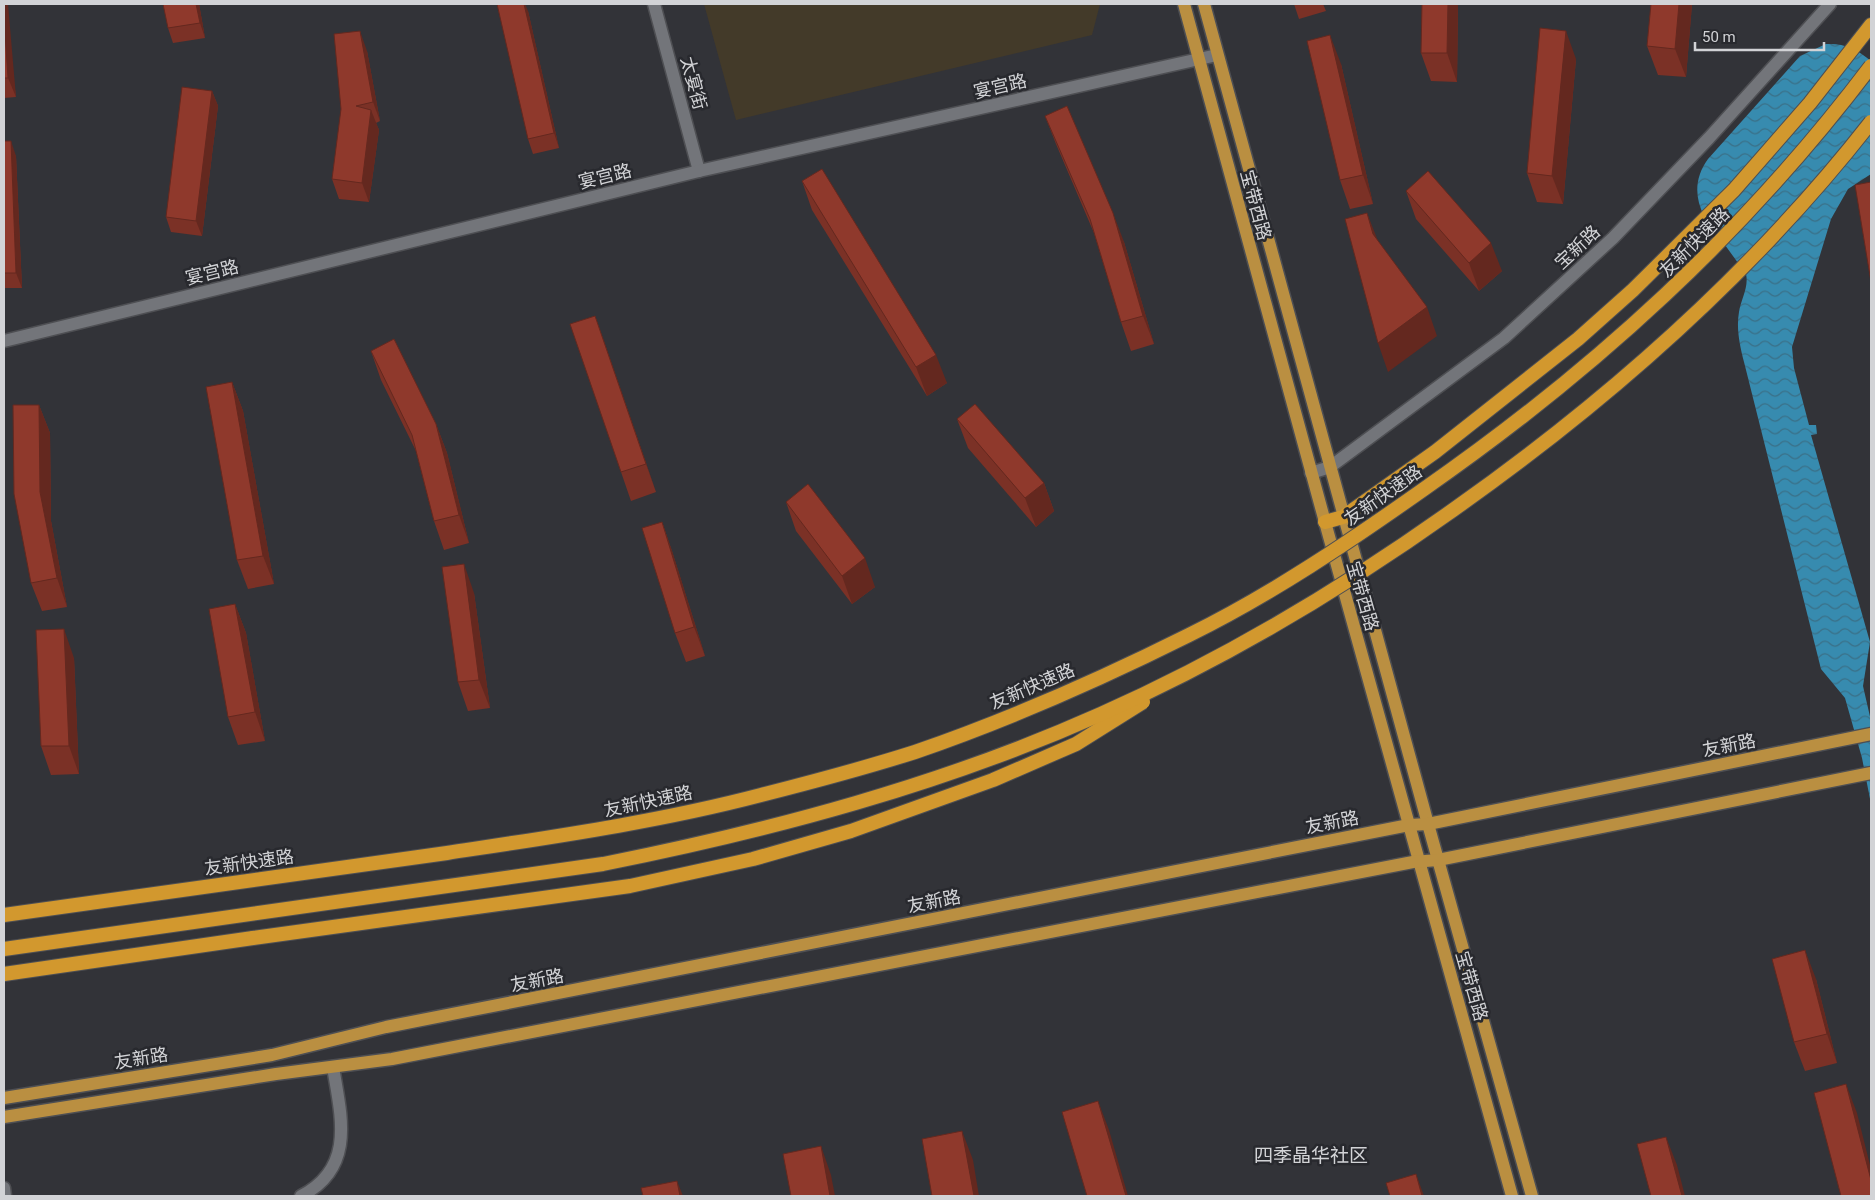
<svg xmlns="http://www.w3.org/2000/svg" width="1875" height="1200" font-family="Roboto,'Noto Sans SC',sans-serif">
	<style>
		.commercial { fill: #433a29 }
		.water { fill: url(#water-waves) }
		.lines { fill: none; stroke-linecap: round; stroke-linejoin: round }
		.tertiary-casing { stroke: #4e4f53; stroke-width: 15 }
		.secondary-casing { stroke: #4e4f53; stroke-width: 15 }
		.primary-casing { stroke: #4e4f53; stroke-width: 15 }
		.trunk-casing { stroke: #4e4f53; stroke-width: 16 }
		.tertiary { stroke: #73757a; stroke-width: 12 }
		.secondary { stroke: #73757a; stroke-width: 12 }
		.primary { stroke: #ba8f41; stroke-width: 12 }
		.trunk { stroke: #d2982e; stroke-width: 14 }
		.trunk-bridge-casing { stroke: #4e4f53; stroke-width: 16; stroke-linecap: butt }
		.trunk-bridge { stroke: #d2982e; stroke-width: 14 }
		.wall { fill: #7b3126 }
		.shaded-wall { fill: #64281f }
		.building { fill: #8f392c; stroke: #64281f }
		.labels { text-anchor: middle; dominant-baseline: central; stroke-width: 5; stroke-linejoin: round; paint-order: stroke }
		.street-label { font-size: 18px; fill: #d2d3d6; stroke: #28292e }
		.neighbourhood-label { font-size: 19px; fill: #d2d3d6; stroke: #28292e }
	</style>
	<defs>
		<pattern id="water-waves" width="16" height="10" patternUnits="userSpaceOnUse" patternTransform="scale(1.25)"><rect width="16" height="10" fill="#378baf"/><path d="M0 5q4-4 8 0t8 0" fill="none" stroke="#3a7088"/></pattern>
	</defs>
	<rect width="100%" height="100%" fill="#323338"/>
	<polygon class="commercial" points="704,4 1100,4 1092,35 736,120"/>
	<path class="water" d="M 1826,44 C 1844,43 1857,49 1871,61 L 1871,174 L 1848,189 L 1831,219 L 1792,347 L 1794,368 L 1809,425 L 1816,425 L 1817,434 L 1811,435 L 1870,642 L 1863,686 L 1871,721 L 1871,804 L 1862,758 L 1845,698 L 1821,669 L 1744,362 C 1740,346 1736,329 1739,312 C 1741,299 1749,287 1746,274 L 1704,216 C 1694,196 1695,177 1708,159 L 1800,56 Z"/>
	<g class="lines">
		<g class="tertiary-casing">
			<g id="tertiary">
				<polyline points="654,4 699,171"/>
				<polyline points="4,341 699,171 1217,55"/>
				<polyline points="1311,473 1330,467 1504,338 1613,238 1709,138 1830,4"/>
			</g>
		</g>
		<g class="secondary-casing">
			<g id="secondary">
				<polyline points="4,1188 5,1196"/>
				<path d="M 301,1196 C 356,1168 341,1116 333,1067"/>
			</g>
		</g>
		<g class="primary-casing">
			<g id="primary">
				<polyline points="1184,4 1325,522 1512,1196"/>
				<polyline points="1204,4 1428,824 1532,1196"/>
				<polyline points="4,1098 272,1055 386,1027 1409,825 1428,824 1871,734"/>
				<polyline points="4,1117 276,1074 392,1059 1413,862 1438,860 1871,773"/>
			</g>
		</g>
		<g class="trunk-casing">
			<g id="trunk">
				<polyline points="1325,522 1343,517 1435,452 1578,339 1633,290 1734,190 1810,103 1871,25"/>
				<polyline points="4,974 253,938"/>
			</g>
		</g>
		<use href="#tertiary" class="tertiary"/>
		<use href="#secondary" class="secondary"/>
		<use href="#primary" class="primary"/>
		<use href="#trunk" class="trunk"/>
		<g class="trunk-bridge-casing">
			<g id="trunk-bridge">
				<path d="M 4,915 C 151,895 299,875 447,853 C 552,837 658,822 761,795 C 812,782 865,768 915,752 C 1008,720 1101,679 1189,635 C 1272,594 1349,542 1424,489 C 1596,369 1744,234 1871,66"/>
				<polyline points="253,938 630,886 753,859 851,831 993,780 1076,744 1143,702"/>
				<path d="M 4,949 L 603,864 C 773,830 942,785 1101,714 C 1225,659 1342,589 1453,510 C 1609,400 1753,273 1871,122"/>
			</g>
		</g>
		<use href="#trunk-bridge" class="trunk-bridge"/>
	</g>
	<g class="wall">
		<polygon points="4,4 16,97 4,98"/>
		<polygon points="199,4 205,38 173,43 168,28"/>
		<polygon points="1294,4 1323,4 1326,11 1299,19"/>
		<polygon points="1458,4 1457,82 1431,81 1421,53"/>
		<polygon points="1651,4 1692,4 1686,77 1658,75 1647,46"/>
		<polygon points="528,11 559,148 533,154 528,139"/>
		<polygon points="367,51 380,121 376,123 379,130 369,202 339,199 332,179"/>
		<polygon points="1576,59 1563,204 1537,202 1527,173"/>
		<polygon points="1341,64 1373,204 1350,209 1340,180"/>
		<polygon points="212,91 218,106 202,236 171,232 166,217"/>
		<polygon points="1045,116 1124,242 1154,344 1131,351 1121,322 1094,233 1056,144"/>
		<polygon points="4,141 16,156 22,288 4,288"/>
		<polygon points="802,181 947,383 927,396 812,210"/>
		<polygon points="1406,191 1502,271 1479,291 1416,219"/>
		<polygon points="595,316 656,492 631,501 621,472"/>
		<polygon points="371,351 436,424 447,453 469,543 444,550 434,521 416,451 381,380"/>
		<polygon points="232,382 243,411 274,584 248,589 237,560"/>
		<polygon points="39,405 50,433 51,521 67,607 42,611 31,583"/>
		<polygon points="957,419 1044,483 1054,511 1036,527 968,448"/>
		<polygon points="786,502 875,587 852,604 796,531"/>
		<polygon points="662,522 672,551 705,656 686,662 675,633"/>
		<polygon points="474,593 490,708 468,711 458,682"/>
		<polygon points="235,604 246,633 265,741 238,745 228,717"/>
		<polygon points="74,658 79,774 51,775 41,746"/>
		<polygon points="1816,979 1837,1063 1805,1071 1794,1042"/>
	</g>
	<g class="shaded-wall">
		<polygon points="4,4 8,4 16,97 8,78 4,18"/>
		<polygon points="196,4 199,4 205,38 200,23"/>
		<polygon points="524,4 525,4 528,11 559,148 554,133"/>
		<polygon points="1448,4 1458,4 1457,82 1447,53"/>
		<polygon points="1679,4 1692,4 1686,77 1675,49"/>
		<polygon points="360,31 367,51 380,121 373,102"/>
		<polygon points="1566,31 1576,59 1563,204 1552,176"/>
		<polygon points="1330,35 1341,64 1373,204 1363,175"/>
		<polygon points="212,91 218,106 202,236 196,221"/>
		<polygon points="371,110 379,130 369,202 362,183"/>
		<polygon points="11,141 16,156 22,288 16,273"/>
		<polygon points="1113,213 1124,242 1154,344 1143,316"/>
		<polygon points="1367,213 1378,241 1373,234"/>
		<polygon points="1491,243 1502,271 1479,291 1469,263"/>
		<polygon points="1427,307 1437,336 1388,372 1378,343"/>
		<polygon points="595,316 605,344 656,492 646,464"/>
		<polygon points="936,355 947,383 927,396 916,367"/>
		<polygon points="232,382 243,411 274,584 263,556"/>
		<polygon points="39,405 50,433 51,521 67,607 57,578 40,492"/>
		<polygon points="436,424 447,453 469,543 459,515"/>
		<polygon points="1044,483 1054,511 1036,527 1025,498"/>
		<polygon points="662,522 672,551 705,656 694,627"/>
		<polygon points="865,558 875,587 852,604 842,576"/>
		<polygon points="464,564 474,593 490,708 479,680"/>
		<polygon points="235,604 246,633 265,741 255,712"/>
		<polygon points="64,629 74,658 79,774 69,746"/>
		<polygon points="1805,950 1816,979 1837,1063 1827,1034"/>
		<polygon points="1846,1084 1857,1113 1871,1169 1871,1180"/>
		<polygon points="1098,1101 1109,1130 1128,1196 1126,1196"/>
		<polygon points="962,1131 973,1160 979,1196 974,1196"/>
		<polygon points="1666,1137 1677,1165 1685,1196 1682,1196"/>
		<polygon points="821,1146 831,1175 835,1196 830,1196"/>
		<polygon points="1416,1174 1424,1196 1422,1196"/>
		<polygon points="677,1181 683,1196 680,1196"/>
	</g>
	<g class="building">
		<polygon points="163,4 196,4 200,23 168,28"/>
		<polygon points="497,4 524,4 554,133 528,139"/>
		<polygon points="1422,4 1448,4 1447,53 1421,53"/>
		<polygon points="1651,4 1679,4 1675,49 1647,46"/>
		<polygon points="4,18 8,78 4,78"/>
		<polygon points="1540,28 1566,31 1552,176 1527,173"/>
		<polygon points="360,31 373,102 356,106 371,110 362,183 332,179 341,109 334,34"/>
		<polygon points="1330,35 1363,175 1340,180 1307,41"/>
		<polygon points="182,87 212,91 196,221 166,217"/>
		<polygon points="1067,106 1113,213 1143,316 1121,322 1090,219 1045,116"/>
		<polygon points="4,141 11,141 16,273 4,273"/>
		<polygon points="822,169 936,355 916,367 802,181"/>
		<polygon points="1428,171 1491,243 1469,263 1406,191"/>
		<polygon points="1871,182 1871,282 1855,185"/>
		<polygon points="1367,213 1373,234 1427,307 1378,343 1345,219"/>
		<polygon points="595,316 646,464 621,472 570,324"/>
		<polygon points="394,339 436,424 459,515 434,521 412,435 371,351"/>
		<polygon points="232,382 263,556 237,560 206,387"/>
		<polygon points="975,404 1044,483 1025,498 957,419"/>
		<polygon points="13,405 39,405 40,492 57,578 31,583 14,494"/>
		<polygon points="808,484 865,558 842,576 786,502"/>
		<polygon points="662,522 694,627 675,633 642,528"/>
		<polygon points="464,564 479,680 458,682 442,567"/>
		<polygon points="235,604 255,712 228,717 209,609"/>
		<polygon points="64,629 69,746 41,746 36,630"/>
		<polygon points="1805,950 1827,1034 1794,1042 1772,959"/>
		<polygon points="1846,1084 1871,1180 1871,1196 1841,1196 1814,1093"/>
		<polygon points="1098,1101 1126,1196 1087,1196 1062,1112"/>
		<polygon points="962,1131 974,1196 932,1196 922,1139"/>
		<polygon points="1666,1137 1682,1196 1651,1196 1637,1144"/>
		<polygon points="821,1146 830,1196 791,1196 783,1154"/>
		<polygon points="1416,1174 1422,1196 1390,1196 1386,1183"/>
		<polygon points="677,1181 680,1196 643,1196 641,1188"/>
	</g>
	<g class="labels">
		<g class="street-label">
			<text transform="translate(694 83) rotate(75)">太宴街</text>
			<text transform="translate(1000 86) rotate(-13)">宴宫路</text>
			<text transform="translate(605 176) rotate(-14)">宴宫路</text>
			<text transform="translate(1256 205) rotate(75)">宝带西路</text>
			<text transform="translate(1694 242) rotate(-45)">友新快速路</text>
			<text transform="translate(1577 247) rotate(-43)">宝新路</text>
			<text transform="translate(212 272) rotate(-14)">宴宫路</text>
			<text transform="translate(1383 495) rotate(-35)">友新快速路</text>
			<text transform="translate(1363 596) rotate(74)">宝带西路</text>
			<text transform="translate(1032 686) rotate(-23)">友新快速路</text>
			<text transform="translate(1729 745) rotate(-11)">友新路</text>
			<text transform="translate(648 801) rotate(-12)">友新快速路</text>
			<text transform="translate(1332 822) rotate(-11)">友新路</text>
			<text transform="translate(249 862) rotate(-8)">友新快速路</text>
			<text transform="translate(934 901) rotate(-11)">友新路</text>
			<text transform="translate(537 980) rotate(-11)">友新路</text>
			<text transform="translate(1472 986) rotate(74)">宝带西路</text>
			<text transform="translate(141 1058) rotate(-9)">友新路</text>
		</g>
		<g class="neighbourhood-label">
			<text x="1311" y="1155">四季晶华社区</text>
		</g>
	</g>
	<rect width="1875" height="1200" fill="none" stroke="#d2d3d6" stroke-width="10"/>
	<path d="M1695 42v8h129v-8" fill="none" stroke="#d2d3d6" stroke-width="2.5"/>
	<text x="1702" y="42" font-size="15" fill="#d2d3d6" stroke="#28292e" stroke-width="4" paint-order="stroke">50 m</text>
</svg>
